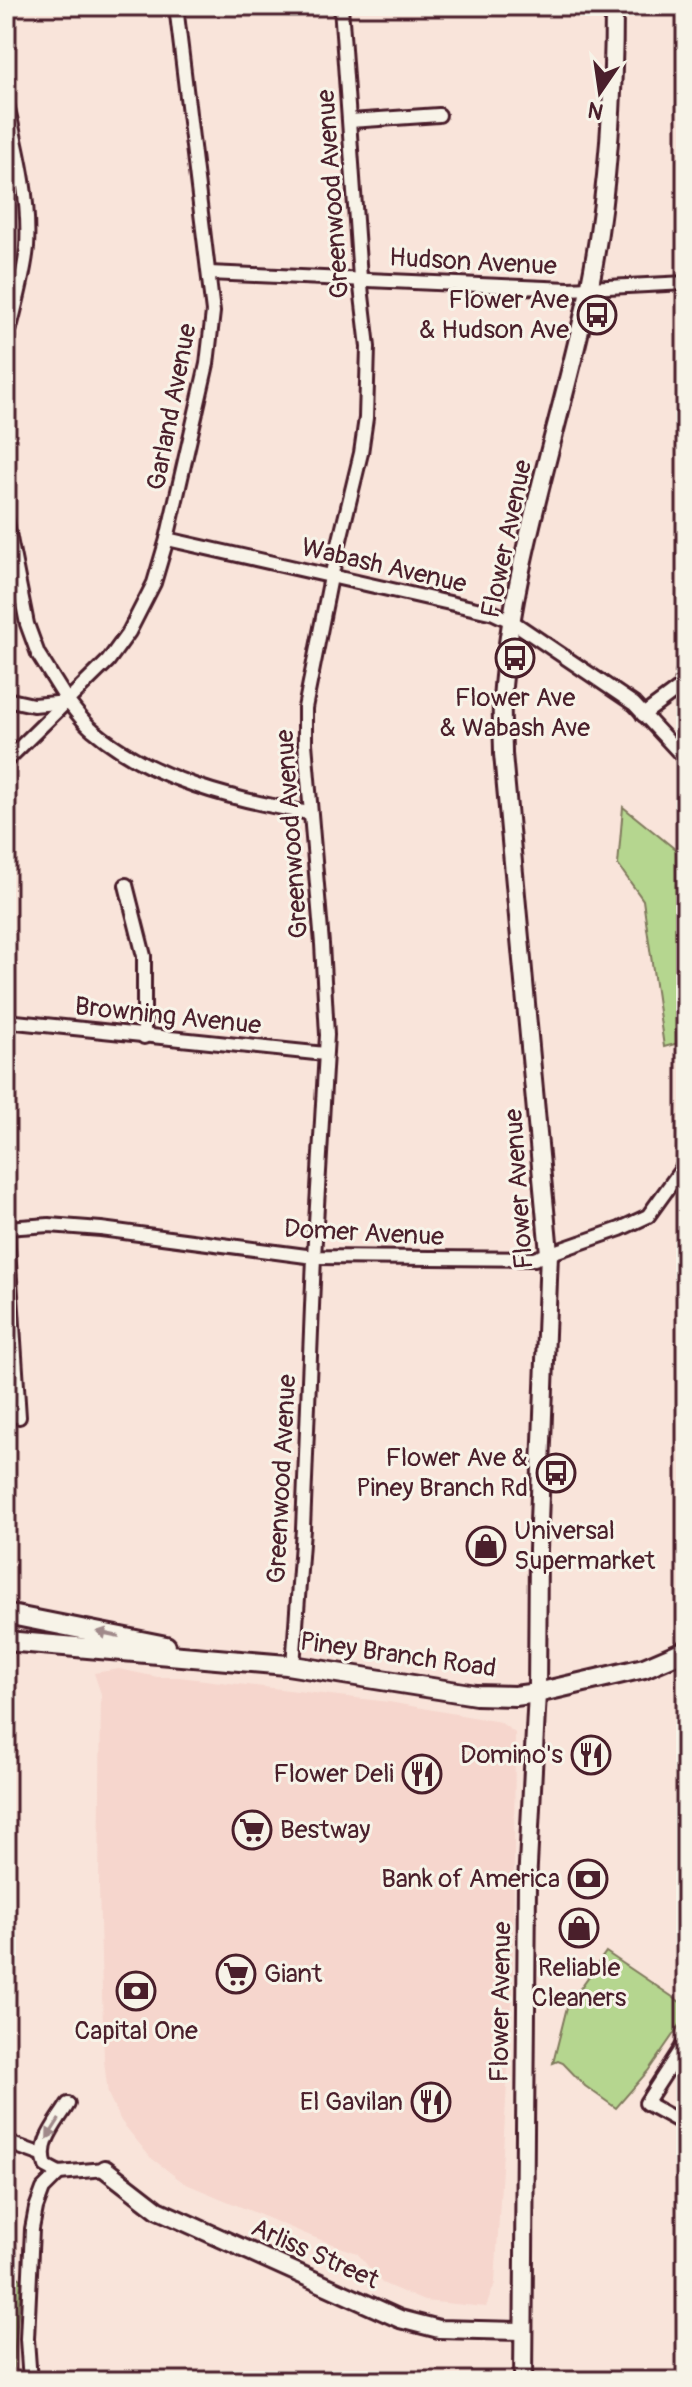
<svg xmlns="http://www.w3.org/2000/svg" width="692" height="2387" font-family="Pangolin,sans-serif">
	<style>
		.built { fill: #f6d6cd }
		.green { fill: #b5d68f; stroke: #807a5d; stroke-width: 2 }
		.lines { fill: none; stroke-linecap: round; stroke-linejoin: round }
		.minor-casing { stroke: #4a1f2b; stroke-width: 18 }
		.tertiary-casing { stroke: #4a1f2b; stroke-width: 22 }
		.secondary-casing { stroke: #4a1f2b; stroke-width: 24 }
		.minor { stroke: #f7f3e8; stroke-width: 12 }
		.tertiary { stroke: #f7f3e8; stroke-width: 16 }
		.secondary { stroke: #f7f3e8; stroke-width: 18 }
		.oneway { fill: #a0898a }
		.labels { text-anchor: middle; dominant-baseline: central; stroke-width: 6; stroke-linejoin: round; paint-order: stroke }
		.street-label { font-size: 26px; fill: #4a1f2b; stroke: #f7f3e8 }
		.poi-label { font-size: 26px; fill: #4a1f2b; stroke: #f7f3e8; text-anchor: end }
	</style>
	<rect width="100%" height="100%" fill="#f9e4da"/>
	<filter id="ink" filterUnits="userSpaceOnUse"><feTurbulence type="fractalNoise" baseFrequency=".0125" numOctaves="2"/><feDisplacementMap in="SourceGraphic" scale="16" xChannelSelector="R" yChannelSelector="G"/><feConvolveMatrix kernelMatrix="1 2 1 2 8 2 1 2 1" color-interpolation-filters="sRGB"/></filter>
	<g filter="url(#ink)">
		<polygon class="built" points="119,1669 157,1677 179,1677 389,1702 500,1722 515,1733 513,1985 495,2283 486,2307 424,2301 382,2283 357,2253 313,2237 184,2183 150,2157 121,2121 108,2094 104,2061 99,1888 101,1694 94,1673"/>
		<g class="green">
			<polygon points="623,807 686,858 686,1041 664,1047 643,900 618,865"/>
			<polygon points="606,1952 686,2006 686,2016 648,2071 616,2108 585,2086 563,2063 558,2061 553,2063 567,2007"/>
			<polygon points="18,2277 21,2279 12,2381 6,2381 6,2280"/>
		</g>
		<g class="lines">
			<g class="minor-casing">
				<g id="minor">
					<path d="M 6,100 C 17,148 30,197 27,247 C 24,279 13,313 6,345"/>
					<polyline points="350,121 439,115"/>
					<polyline points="209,273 569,289 686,283"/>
					<polyline points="6,518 27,624 38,654 68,702"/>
					<polyline points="167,539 494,613 513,622 634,704 686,760"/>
					<polyline points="682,686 686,652"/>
					<path d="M 6,699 L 33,705 L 68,702 C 76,711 83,722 93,730 C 152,780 235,800 309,813"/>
					<polyline points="643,715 686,683"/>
					<polyline points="6,761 108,661 129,632 154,583 167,539 207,364 213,312 176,6"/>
					<polyline points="126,885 144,956 144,1037"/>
					<polyline points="6,1021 325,1054"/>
					<polyline points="6,1218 19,1417"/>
					<polyline points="6,1228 49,1225 101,1229 314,1257 534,1259 620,1229 648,1216 686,1163"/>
					<polyline points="293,1666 303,1529 314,1257 327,1035 322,944 305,743 305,708 331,577 361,453 366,418 368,347 360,278 341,6"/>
					<polyline points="686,2041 646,2103 686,2125"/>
					<path d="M 68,2104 C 57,2123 37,2143 46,2166 L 59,2173 L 105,2169"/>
					<polyline points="6,2142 42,2155"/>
					<polyline points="30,2381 27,2339 32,2229 36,2208 43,2189 59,2173"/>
				</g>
			</g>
			<g class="tertiary-casing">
				<g id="tertiary">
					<polyline points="105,2169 158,2210 400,2319 439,2329 522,2331"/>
					<path d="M 523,2381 L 527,1884 L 537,1693 L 538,1549 L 549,1253 L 503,754 C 503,736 501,717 502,699 C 512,560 561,425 589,290 C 608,196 614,101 614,6"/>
				</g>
			</g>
			<g class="secondary-casing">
				<g id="secondary">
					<polyline points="6,1614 166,1646"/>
					<polyline points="6,1641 287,1665 476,1695 515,1696 537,1693 644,1668 686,1650"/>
				</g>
			</g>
			<use href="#minor" class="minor"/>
			<use href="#tertiary" class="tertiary"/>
			<use href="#secondary" class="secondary"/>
		</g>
		<defs><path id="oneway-solid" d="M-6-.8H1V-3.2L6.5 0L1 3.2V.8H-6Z" transform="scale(2)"/></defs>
		<g class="oneway">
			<use href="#oneway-solid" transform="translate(108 1634) rotate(-168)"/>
			<use href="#oneway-solid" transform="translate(53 2129) rotate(122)"/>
		</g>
	</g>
	<defs>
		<g id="bus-ring" transform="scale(2)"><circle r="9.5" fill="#f7f3e8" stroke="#4a1f2b" stroke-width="1.5"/><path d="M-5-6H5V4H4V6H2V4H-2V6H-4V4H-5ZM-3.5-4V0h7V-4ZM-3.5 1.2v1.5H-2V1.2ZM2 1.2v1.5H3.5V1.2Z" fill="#4a1f2b"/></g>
		<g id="shop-ring" transform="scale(2)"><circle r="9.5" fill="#f7f3e8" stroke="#4a1f2b" stroke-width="1.5"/><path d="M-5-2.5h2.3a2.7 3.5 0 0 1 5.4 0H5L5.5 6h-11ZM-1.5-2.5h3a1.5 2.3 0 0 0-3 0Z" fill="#4a1f2b"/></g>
		<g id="restaurant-ring" transform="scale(2)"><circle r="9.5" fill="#f7f3e8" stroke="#4a1f2b" stroke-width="1.5"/><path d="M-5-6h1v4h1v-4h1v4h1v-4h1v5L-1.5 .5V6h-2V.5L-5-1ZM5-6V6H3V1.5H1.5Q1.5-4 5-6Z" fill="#4a1f2b"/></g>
		<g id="supermarket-ring" transform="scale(2)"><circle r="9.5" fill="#f7f3e8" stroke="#4a1f2b" stroke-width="1.5"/><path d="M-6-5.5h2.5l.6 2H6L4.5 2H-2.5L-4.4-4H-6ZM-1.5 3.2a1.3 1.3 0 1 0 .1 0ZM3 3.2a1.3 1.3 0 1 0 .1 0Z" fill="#4a1f2b"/></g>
		<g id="bank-ring" transform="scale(2)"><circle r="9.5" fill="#f7f3e8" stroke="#4a1f2b" stroke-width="1.5"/><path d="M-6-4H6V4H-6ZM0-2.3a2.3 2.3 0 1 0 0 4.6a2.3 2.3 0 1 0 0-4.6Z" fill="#4a1f2b"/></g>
	</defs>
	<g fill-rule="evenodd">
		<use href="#bus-ring" x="597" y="315"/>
		<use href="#bus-ring" x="515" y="658"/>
		<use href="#bus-ring" x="556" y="1473"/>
		<use href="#shop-ring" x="486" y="1546"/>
		<use href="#restaurant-ring" x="591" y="1755"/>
		<use href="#restaurant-ring" x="422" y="1774"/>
		<use href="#supermarket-ring" x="252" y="1830"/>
		<use href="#bank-ring" x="588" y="1879"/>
		<use href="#shop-ring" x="579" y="1928"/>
		<use href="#supermarket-ring" x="236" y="1974"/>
		<use href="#bank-ring" x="136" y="1991"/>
		<use href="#restaurant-ring" x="431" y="2102"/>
	</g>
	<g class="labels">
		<g class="street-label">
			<text transform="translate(333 194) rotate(-94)">Greenwood Avenue</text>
			<text transform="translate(473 262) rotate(3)">Hudson Avenue</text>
			<text transform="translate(172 407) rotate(-79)">Garland Avenue</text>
			<text transform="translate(507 539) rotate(-78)">Flower Avenue</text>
			<text transform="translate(384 566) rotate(13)">Wabash Avenue</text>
			<text transform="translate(292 834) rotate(-94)">Greenwood Avenue</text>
			<text transform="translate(168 1016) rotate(6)">Browning Avenue</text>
			<text transform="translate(519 1189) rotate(-94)">Flower Avenue</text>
			<text transform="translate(364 1233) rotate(3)">Domer Avenue</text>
			<text transform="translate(282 1479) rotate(-87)">Greenwood Avenue</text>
			<text transform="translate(398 1655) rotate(8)">Piney Branch Road</text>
			<text transform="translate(501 2002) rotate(-89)">Flower Avenue</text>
			<text transform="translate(315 2254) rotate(24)">Arliss Street</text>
		</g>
		<g class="poi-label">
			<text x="569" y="300">Flower Ave<tspan x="569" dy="30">&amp; Hudson Ave</tspan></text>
			<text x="515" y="698" text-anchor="middle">Flower Ave<tspan x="515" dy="30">&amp; Wabash Ave</tspan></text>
			<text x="528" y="1458">Flower Ave &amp;<tspan x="528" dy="30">Piney Branch Rd</tspan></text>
			<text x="514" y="1531" text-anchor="start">Universal<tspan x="514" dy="30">Supermarket</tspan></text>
			<text x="563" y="1755">Domino's</text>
			<text x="394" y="1774">Flower Deli</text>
			<text x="280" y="1830" text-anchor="start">Bestway</text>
			<text x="560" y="1879">Bank of America</text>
			<text x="579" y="1968" text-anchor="middle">Reliable<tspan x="579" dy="30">Cleaners</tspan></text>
			<text x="264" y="1974" text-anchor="start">Giant</text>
			<text x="136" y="2031" text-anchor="middle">Capital One</text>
			<text x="403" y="2102">El Gavilan</text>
		</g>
	</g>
	<rect width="692" height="2387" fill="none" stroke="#f7f3e8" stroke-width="32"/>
	<rect x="16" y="16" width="660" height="2355" fill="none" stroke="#4a1f2b" stroke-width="3" filter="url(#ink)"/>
	<g transform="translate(600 92) rotate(193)" stroke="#f7f3e8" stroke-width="6" paint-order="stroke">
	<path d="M0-6L14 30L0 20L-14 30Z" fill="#4a1f2b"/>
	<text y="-12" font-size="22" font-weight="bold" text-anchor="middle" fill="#4a1f2b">N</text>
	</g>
</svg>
